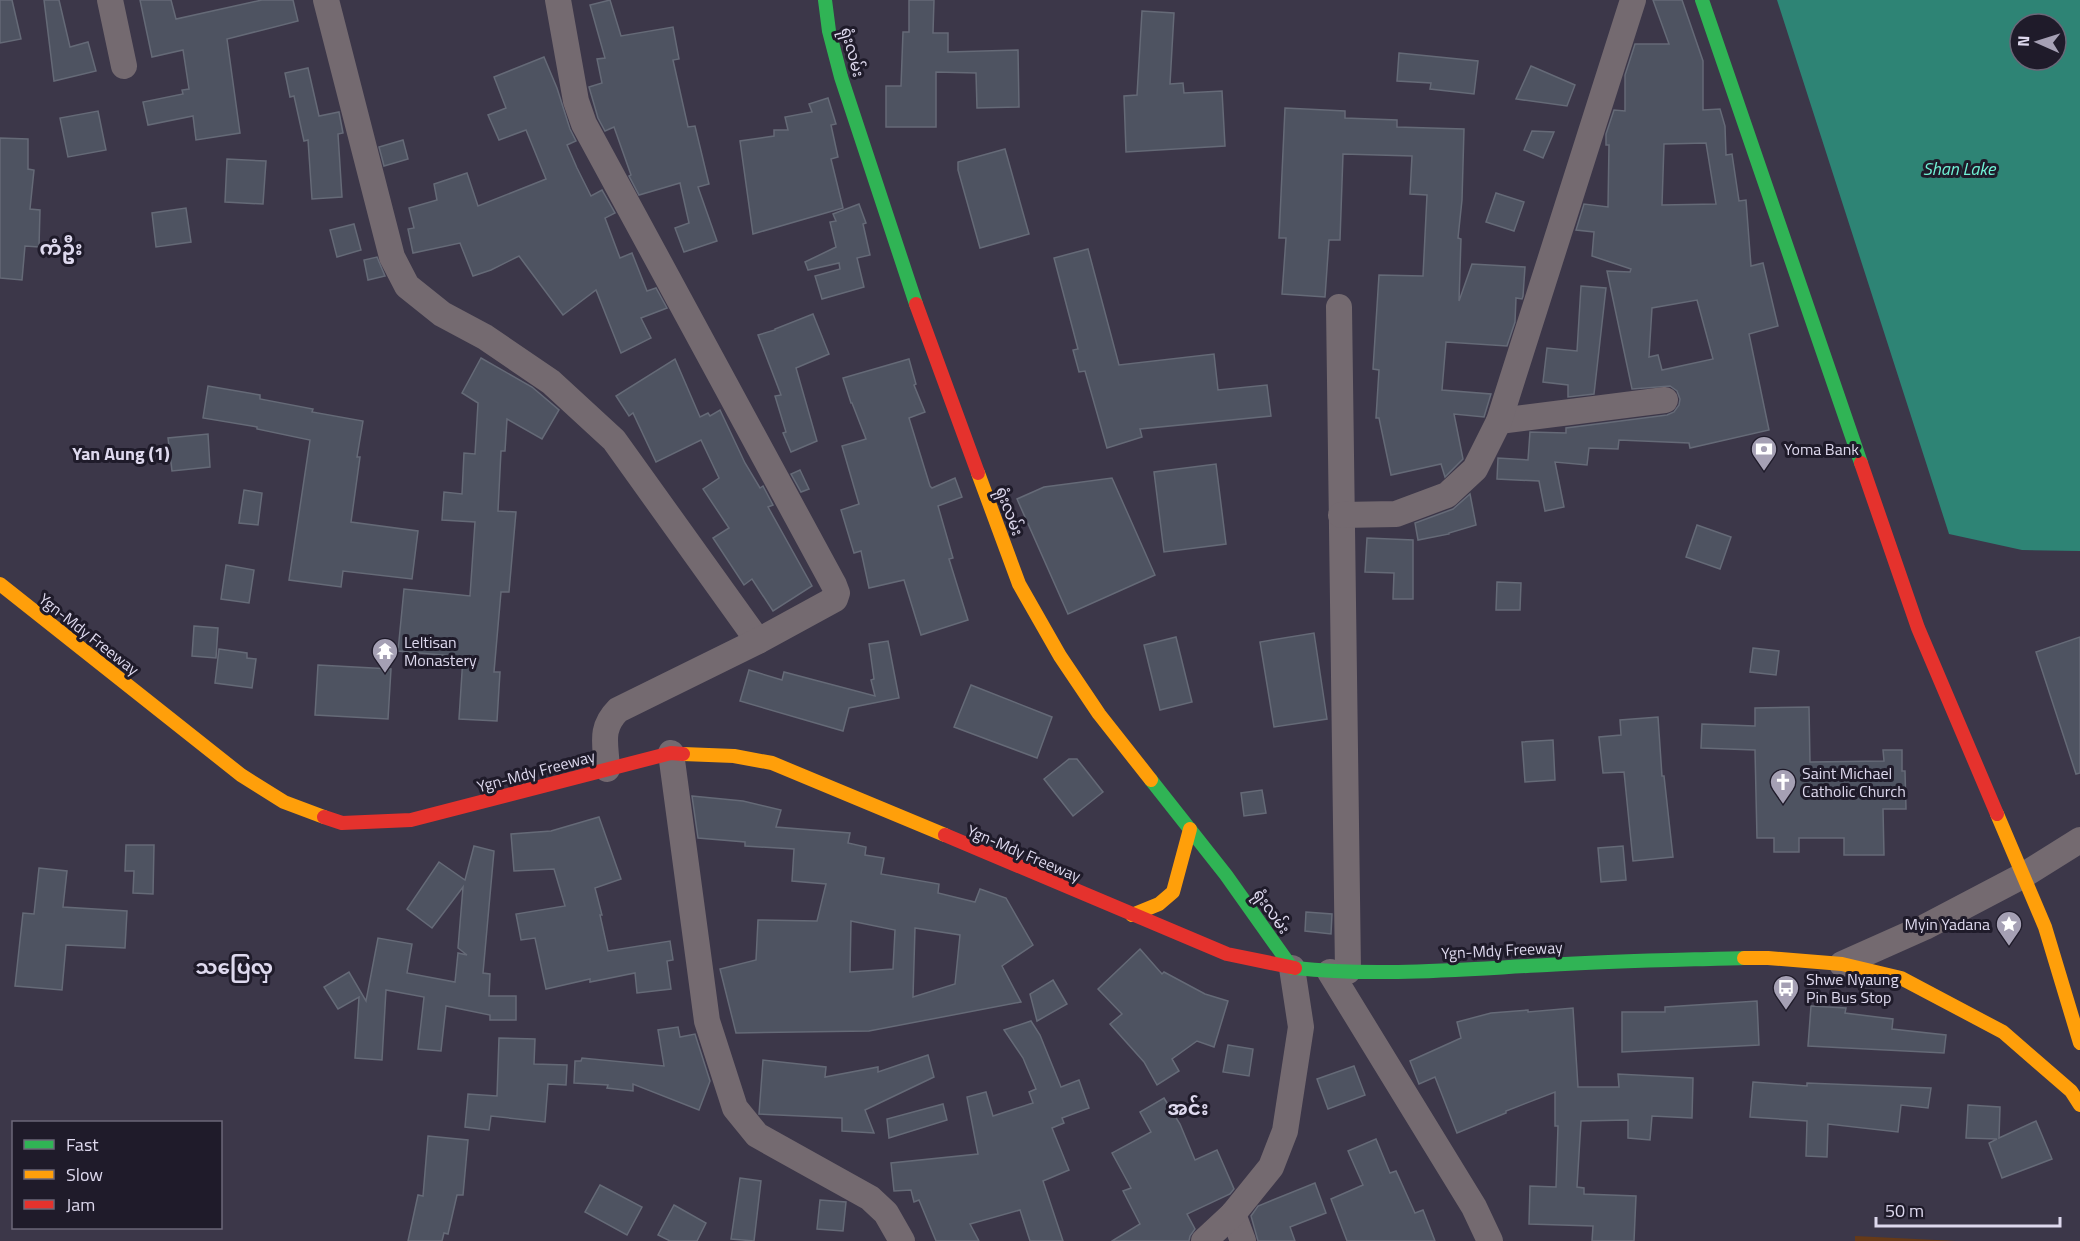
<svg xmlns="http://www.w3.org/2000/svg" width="2080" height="1241" font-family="'Titillium Web','Noto Sans Myanmar',sans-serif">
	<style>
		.green { fill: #663a18 }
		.water { fill: #2e8475; fill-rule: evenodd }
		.building { fill: #4e5361; stroke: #656a77; stroke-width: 1.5; fill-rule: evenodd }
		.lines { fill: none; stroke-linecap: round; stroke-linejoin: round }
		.street { stroke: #746a70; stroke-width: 26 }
		.fast { stroke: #30b455; stroke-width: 14 }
		.slow { stroke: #ff9f0a; stroke-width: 14 }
		.jam { stroke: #e5322d; stroke-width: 14 }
		.labels { text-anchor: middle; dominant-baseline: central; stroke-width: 6; stroke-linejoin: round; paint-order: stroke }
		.street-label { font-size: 16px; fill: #ded9ee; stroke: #1f1b2a }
		.poi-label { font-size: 16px; fill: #ded9ee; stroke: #1f1b2a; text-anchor: start }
		.water-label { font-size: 18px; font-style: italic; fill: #71f2d6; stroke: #1f1b2a }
		.neighbourhood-label { font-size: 18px; font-weight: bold; fill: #ded9ee; stroke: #1f1b2a }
		.quarter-label { font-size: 20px; font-weight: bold; fill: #ded9ee; stroke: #1f1b2a }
	</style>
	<rect width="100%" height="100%" fill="#3c3749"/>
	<polygon class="green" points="1855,1236 1956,1241 1855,1241"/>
	<path class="water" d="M 1777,0 L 2080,0 L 2080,551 L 2022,550 L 1949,534 ZM 2020,24 L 2056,24 L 2056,60 L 2020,60 Z"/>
	<g class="building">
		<polygon points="0,0 12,0 21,39 0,43"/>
		<polygon points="44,0 59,0 70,47 88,42 96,71 54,81"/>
		<polygon points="140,0 171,0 176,19 262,0 293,0 298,21 227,39 240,133 196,140 193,116 148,125 143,102 183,94 182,90 189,89 183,50 152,57"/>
		<polygon points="610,0 621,36 673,27 679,59 673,60 688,127 695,126 709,184 698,187 717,241 684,252 675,228 689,223 680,183 639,195 629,176 631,175 614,127 605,131 598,118 589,87 602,83 597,59 605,58 590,5"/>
		<polygon points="909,0 934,0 933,33 948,33 948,52 1018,50 1019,107 977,108 976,73 936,72 936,127 886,127 886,86 901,86 903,32 909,32"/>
		<path d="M 1653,0 L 1682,0 L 1703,61 L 1703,110 L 1720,109 L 1725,126 L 1726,155 L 1732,154 L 1739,201 L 1746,200 L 1751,266 L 1763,263 L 1778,326 L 1749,334 L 1769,430 L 1690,448 L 1689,443 L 1619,440 L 1618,449 L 1589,448 L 1587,465 L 1555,462 L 1564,507 L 1545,511 L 1539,481 L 1497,479 L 1498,458 L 1528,460 L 1530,432 L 1566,433 L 1566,428 L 1667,415 L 1674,412 L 1679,405 L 1680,399 L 1677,391 L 1670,386 L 1632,389 L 1607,271 L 1630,272 L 1631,269 L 1592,256 L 1594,232 L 1576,230 L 1584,204 L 1608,207 L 1609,145 L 1606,145 L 1606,134 L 1614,110 L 1625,111 L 1625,75 L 1635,44 L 1669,44 ZM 1706,143 L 1716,204 L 1662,205 L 1664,144 ZM 1697,300 L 1713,359 L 1662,370 L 1658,355 L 1649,357 L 1652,308 Z"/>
		<polygon points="1142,11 1174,13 1170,84 1183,83 1184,93 1222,91 1225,146 1126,152 1124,96 1137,95"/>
		<polygon points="1399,53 1478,61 1474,94 1430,89 1431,83 1397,81"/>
		<polygon points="544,57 557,88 570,129 576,141 567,145 577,168 591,196 602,190 615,213 605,218 620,258 632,253 647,291 656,288 667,308 641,318 651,338 621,353 596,290 563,315 519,256 491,270 473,276 460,243 413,253 408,229 414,228 409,208 437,200 434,184 467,173 478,206 546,179 526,130 499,140 488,115 506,108 494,77"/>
		<polygon points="1531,66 1575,85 1567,106 1516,99"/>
		<polygon points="308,68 319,116 339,112 343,133 338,134 342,197 312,199 308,140 304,141 294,96 290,97 285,73"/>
		<polygon points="828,98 836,124 831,125 838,157 831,159 843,208 753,234 740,141 774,136 774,130 788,130 785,117 812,112 809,104"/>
		<polygon points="1285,108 1345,111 1345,118 1397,120 1397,127 1464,129 1462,200 1458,238 1461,239 1459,301 1472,264 1525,267 1523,296 1522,299 1516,298 1515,322 1507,346 1446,342 1442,390 1491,394 1484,417 1454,414 1463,459 1445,477 1441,464 1391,475 1379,418 1376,418 1379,370 1373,369 1379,275 1423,276 1427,195 1410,194 1412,156 1343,154 1340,240 1329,240 1325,297 1282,294 1286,238 1279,238"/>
		<polygon points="98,111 106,150 68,157 60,118"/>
		<polygon points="1532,131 1554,132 1543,158 1524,150"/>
		<polygon points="0,138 28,139 28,169 34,170 30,209 40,210 39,247 25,246 22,280 0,278"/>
		<polygon points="403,140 408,159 384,166 379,147"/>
		<polygon points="1005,149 1029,234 980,248 958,170 958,162"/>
		<polygon points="227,159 266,161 263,204 225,202"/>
		<polygon points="1496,193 1524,202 1514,231 1486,222"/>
		<polygon points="859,204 866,223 863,224 870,255 857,258 864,287 822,299 815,276 840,269 839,263 808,270 805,262 836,247 830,222 836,221 833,214"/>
		<polygon points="186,208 191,242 156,247 152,213"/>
		<polygon points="354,224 361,250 337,257 330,230"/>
		<polygon points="1088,249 1119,365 1214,354 1218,390 1267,385 1271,416 1140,429 1142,437 1107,448 1085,371 1079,372 1073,350 1078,349 1054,258"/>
		<polygon points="377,257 385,276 368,280 364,260"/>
		<polygon points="1581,286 1606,288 1594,394 1568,397 1568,385 1543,382 1547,348 1577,351"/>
		<polygon points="813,314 829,354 796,368 817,441 791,452 783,433 786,432 775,396 781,395 758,335 775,330 775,329"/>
		<polygon points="481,358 532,387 559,410 542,439 507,419 505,451 501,451 498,511 516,512 509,592 501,592 494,672 500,672 497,721 459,719 463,657 398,651 404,589 470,596 475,522 442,520 444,492 462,494 464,453 475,454 478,403 462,393"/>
		<polygon points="675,359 700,417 708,413 710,416 720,410 745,463 760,488 763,486 773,505 768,507 812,586 773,611 752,579 744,585 713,538 729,528 703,489 719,478 701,440 656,462 633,413 629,416 616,396"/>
		<polygon points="909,359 916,384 914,385 925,412 909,418 930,486 932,488 955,478 962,497 938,506 953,558 949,559 968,620 921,635 904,580 869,588 861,551 854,553 841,510 859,504 842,446 866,439 852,403 851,403 843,378"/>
		<polygon points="208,386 260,395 260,399 313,409 312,412 363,421 357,457 360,457 351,522 418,531 412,579 343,571 341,587 289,580 310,440 257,429 257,427 203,418"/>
		<polygon points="208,434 210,467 172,471 168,438"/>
		<polygon points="1216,464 1226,544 1164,552 1154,472"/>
		<polygon points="800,470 809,489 801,492 791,474"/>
		<polygon points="1112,478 1155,575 1068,614 1017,499 1044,487"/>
		<polygon points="244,490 262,493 258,525 239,523"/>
		<polygon points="1470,494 1476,525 1449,533 1449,534 1418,540 1415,523 1453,509"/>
		<polygon points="1697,525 1731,537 1720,569 1686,557"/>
		<polygon points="1367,538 1413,540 1413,599 1393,599 1394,573 1365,572"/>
		<polygon points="226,565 254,570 249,603 221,599"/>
		<polygon points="1497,582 1521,583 1520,610 1496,610"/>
		<polygon points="194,626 218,628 216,658 192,656"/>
		<polygon points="1314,633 1327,719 1274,727 1260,642"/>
		<polygon points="1176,637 1192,702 1160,710 1144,645"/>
		<polygon points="2080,637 2080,773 2076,774 2036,652"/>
		<polygon points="888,641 899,698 849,708 843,731 740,701 749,670 782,680 784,672 875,696 871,680 874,679 869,644"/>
		<polygon points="1753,648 1779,651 1776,675 1750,672"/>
		<polygon points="219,649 247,653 247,658 256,659 252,688 215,683"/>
		<polygon points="318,665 391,669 388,719 315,715"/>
		<polygon points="971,685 1052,717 1037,758 954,727"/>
		<polygon points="1809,707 1810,762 1884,761 1883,750 1902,750 1902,771 1905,771 1906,809 1883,809 1884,855 1844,855 1844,838 1799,838 1799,852 1774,852 1774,838 1757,838 1755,750 1701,748 1702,724 1755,726 1755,708"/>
		<polygon points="1658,717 1662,776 1664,776 1673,857 1633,861 1624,772 1603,773 1599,737 1621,735 1620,720"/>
		<polygon points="1553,740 1555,780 1525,782 1522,742"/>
		<polygon points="1069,759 1077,759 1103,792 1073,816 1044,779"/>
		<polygon points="1262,790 1266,813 1244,816 1241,793"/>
		<path d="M 692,796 L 743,801 L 781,810 L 776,827 L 850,833 L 848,843 L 866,847 L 865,855 L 884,858 L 881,874 L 939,884 L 938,893 L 975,902 L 980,889 L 1006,898 L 1033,945 L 1002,966 L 1021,1002 L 869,1031 L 736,1033 L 720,969 L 756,960 L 758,920 L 817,921 L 826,884 L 792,881 L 794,849 L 745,846 L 745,842 L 698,838 ZM 851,921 L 895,930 L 893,969 L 850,972 ZM 915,928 L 960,935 L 955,984 L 913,997 Z"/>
		<polygon points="599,817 621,879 595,888 602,915 600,915 608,951 670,941 673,960 667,961 671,989 637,993 635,973 590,982 590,979 546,989 535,938 521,940 516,914 565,906 554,869 514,871 511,834 551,831"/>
		<polygon points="126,845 154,845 153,894 133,893 134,871 125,871"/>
		<polygon points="474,846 494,851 483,973 490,974 489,996 516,996 516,1020 490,1020 490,1015 446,1006 441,1051 418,1049 424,997 386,990 382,1060 355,1058 359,997 338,1009 324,987 349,972 366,1001 378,938 412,944 407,973 455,982 458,953 467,955 458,948 463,887 432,928 407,909 439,862 465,880"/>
		<polygon points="1623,846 1626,880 1601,882 1598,848"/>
		<polygon points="39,868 67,871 63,907 127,911 125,948 66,945 62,990 15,986 23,913 34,914"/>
		<polygon points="1306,912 1332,914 1331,934 1305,931"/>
		<polygon points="1140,949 1162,974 1164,972 1205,994 1228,1001 1214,1047 1197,1041 1172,1059 1179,1071 1157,1085 1144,1062 1110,1024 1122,1014 1098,989"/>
		<polygon points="1053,980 1067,1004 1037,1021 1030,994"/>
		<polygon points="1757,1001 1759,1045 1622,1052 1622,1012 1665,1012 1665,1007"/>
		<polygon points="1811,1006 1846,1008 1845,1013 1893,1019 1892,1029 1946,1035 1944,1053 1808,1046"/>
		<polygon points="1573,1008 1578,1087 1619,1087 1618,1074 1693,1078 1692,1118 1652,1116 1650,1140 1628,1138 1628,1120 1581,1121 1577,1187 1584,1188 1584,1194 1636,1196 1634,1241 1592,1241 1593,1226 1529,1224 1530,1186 1556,1187 1558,1126 1555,1126 1555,1092 1506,1111 1506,1113 1457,1133 1435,1077 1419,1084 1410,1061 1461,1038 1457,1022 1491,1013 1528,1010 1528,1012"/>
		<polygon points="1031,1021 1040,1035 1061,1087 1079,1080 1089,1108 1062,1118 1064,1123 1052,1128 1069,1170 1043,1181 1063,1241 1030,1241 1020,1210 970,1224 979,1241 936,1241 919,1200 914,1202 911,1190 894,1191 891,1163 978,1154 967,1097 986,1092 993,1116 1033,1103 1029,1092 1036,1089 1023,1058 1004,1030"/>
		<polygon points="678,1027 680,1037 695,1034 710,1081 699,1110 633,1084 633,1091 607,1088 608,1085 574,1083 575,1061 581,1061 582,1058 664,1066 658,1030"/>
		<polygon points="499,1038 535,1039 534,1064 567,1065 566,1085 548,1084 545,1122 491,1116 489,1130 465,1127 468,1094 497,1096"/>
		<polygon points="1228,1045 1253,1049 1249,1076 1223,1072"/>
		<polygon points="928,1055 934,1077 865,1110 874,1133 842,1131 842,1118 759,1114 763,1060 826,1067 825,1077 878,1067 878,1072"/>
		<polygon points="1354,1066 1365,1095 1328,1109 1317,1079"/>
		<polygon points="1753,1082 1807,1086 1807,1083 1931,1088 1928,1108 1901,1105 1898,1132 1828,1124 1827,1157 1806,1156 1807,1121 1750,1117"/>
		<polygon points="1164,1098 1180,1124 1195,1160 1217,1150 1234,1189 1230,1194 1187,1214 1195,1229 1190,1236 1189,1241 1112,1241 1140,1224 1123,1191 1131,1188 1112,1153 1151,1132 1140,1112"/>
		<polygon points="943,1104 947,1120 889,1138 887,1119"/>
		<polygon points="1968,1105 2000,1107 1999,1138 2036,1121 2052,1159 2002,1178 1989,1143 1997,1139 1966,1138"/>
		<polygon points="428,1136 468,1140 463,1195 457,1195 448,1234 444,1233 442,1241 408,1241 418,1195 423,1196"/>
		<polygon points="1376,1139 1390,1173 1396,1171 1415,1213 1423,1210 1435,1241 1347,1241 1331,1199 1363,1185 1348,1151"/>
		<polygon points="740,1178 761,1181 754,1241 731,1239"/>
		<polygon points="1315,1183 1326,1213 1290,1227 1295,1241 1258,1241 1251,1216 1258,1206"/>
		<polygon points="600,1185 642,1207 627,1235 585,1212"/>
		<polygon points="820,1200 846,1202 843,1231 817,1229"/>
		<polygon points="674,1205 706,1223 697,1241 670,1241 658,1235"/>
	</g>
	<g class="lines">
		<g class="street">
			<polyline points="110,0 124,66"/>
			<polyline points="326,0 392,257 407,286 442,314 485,337 551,382 614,440 758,641"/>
			<path d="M 558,0 L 576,101 L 584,124 L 834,585 L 837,593 L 835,599 L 758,641 L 618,710 C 599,729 606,745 607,769"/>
			<polyline points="1339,307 1348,971"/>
			<polyline points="1499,421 1665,400"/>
			<polyline points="1341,515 1396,514 1447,495 1475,469 1499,421 1633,0"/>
			<polyline points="671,753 707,1021 735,1108 757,1135 870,1198 886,1213 902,1241"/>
			<polyline points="1842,964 1925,927 2024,875 2080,840"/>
			<polyline points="1330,972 1474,1207 1490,1241"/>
			<polyline points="1233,1214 1243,1241"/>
			<polyline points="1204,1241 1233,1214 1271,1167 1285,1131 1301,1027 1292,968"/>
		</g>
		<g class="fast">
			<polyline points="825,0 829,31 841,77 916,304"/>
			<polyline points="1702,0 1861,463"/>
			<polyline points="1151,780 1226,875 1292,968"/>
			<path d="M 1295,968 C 1376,977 1465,969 1547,965 C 1612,961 1678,960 1744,958"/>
		</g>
		<g class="slow">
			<polyline points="978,473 1019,584 1060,656 1099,714 1151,780"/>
			<polyline points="0,584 241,775 284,802 324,817"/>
			<polyline points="683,754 734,756 772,763 945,835"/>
			<polyline points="1997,814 2045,927 2080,1043"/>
			<polyline points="1132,915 1159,904 1173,892 1190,829"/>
			<polyline points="1744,958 1768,958 1842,964 1901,978 2003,1032 2071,1091 2080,1105"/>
		</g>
		<g class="jam">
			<polyline points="916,304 978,473"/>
			<polyline points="1861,463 1918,628 1997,814"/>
			<polyline points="324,817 342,823 411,820 671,753 683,754"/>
			<polyline points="945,835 1227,954 1295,968"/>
		</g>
	</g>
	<defs>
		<g id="bank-pin" transform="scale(1.35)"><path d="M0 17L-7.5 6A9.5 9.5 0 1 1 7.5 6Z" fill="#a5a0b4" stroke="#1f1b2a"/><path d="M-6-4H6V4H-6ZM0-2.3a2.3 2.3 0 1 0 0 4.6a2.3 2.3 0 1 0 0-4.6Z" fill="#fff"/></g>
		<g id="temple-pin" transform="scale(1.35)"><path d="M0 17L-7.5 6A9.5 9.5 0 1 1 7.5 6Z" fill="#a5a0b4" stroke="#1f1b2a"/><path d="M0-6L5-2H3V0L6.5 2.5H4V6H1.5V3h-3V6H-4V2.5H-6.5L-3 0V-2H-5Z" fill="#fff"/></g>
		<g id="church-pin" transform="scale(1.35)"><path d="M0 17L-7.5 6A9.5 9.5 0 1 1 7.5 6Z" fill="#a5a0b4" stroke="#1f1b2a"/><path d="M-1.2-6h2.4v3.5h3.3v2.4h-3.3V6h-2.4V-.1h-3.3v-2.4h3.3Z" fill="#fff"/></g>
		<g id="sight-pin" transform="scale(1.35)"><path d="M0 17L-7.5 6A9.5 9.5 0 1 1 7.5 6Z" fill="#a5a0b4" stroke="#1f1b2a"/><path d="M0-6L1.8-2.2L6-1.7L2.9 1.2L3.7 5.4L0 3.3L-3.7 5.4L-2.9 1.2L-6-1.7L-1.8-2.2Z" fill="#fff"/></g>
		<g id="bus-pin" transform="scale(1.35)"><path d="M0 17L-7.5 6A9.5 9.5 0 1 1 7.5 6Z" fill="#a5a0b4" stroke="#1f1b2a"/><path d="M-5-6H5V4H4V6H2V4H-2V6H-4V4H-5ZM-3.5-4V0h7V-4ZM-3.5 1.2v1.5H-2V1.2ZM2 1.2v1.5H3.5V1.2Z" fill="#fff"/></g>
	</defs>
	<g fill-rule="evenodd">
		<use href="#bank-pin" x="1764" y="449"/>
		<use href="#temple-pin" x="385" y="651"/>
		<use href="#church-pin" x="1783" y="782"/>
		<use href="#sight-pin" x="2009" y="924"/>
		<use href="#bus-pin" x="1786" y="988"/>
	</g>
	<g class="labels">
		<g class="street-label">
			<text transform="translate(853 52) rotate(75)">ရုံးလမ်း</text>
			<text transform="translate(1010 511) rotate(70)">ရုံးလမ်း</text>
			<text transform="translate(89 634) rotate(38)">Ygn-Mdy Freeway</text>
			<text transform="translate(536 771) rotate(-15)">Ygn-Mdy Freeway</text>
			<text transform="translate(1024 853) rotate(23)">Ygn-Mdy Freeway</text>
			<text transform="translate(1272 911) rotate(55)">ရုံးလမ်း</text>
			<text transform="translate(1502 950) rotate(-3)">Ygn-Mdy Freeway</text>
		</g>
		<g class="poi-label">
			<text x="1784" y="449">Yoma Bank</text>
			<text x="404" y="642">Leltisan<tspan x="404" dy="18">Monastery</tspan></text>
			<text x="1802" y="773">Saint Michael<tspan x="1802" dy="18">Catholic Church</tspan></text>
			<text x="1990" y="924" text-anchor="end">Myin Yadana</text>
			<text x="1806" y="979">Shwe Nyaung<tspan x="1806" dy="18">Pin Bus Stop</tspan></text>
		</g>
		<g class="water-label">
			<text x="1959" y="168">Shan Lake</text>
		</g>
		<g class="neighbourhood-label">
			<text x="121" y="453">Yan Aung (1)</text>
		</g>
		<g class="quarter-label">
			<text x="61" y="247">ကံဦး</text>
			<text x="234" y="966">သပြေလှ</text>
			<text x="1188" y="1107">အင်း</text>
		</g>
	</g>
	<rect x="12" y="1121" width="210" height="108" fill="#1f1b2a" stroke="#6b6778" stroke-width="1.5"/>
	<rect x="24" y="1140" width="30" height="9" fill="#30b455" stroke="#6b6778" stroke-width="1.5"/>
	<text x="66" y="1151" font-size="18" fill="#ded9ee">Fast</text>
	<rect x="24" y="1170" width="30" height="9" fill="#ff9f0a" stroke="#6b6778" stroke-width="1.5"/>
	<text x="66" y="1181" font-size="18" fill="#ded9ee">Slow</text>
	<rect x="24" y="1200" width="30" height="9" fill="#e5322d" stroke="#6b6778" stroke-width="1.5"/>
	<text x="66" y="1211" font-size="18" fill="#ded9ee">Jam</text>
	<g transform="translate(2038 42) rotate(273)"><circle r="28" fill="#1f1b2a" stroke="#6b6778" stroke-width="1.5"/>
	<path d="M0-4.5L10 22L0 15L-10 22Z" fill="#a5a0b4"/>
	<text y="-9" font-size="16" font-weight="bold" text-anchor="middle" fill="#ded9ee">N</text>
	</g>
	<path d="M1876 1217v9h184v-9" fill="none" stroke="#ded9ee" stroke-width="3"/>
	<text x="1885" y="1217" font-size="18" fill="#ded9ee" stroke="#1f1b2a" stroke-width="4.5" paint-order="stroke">50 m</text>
</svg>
